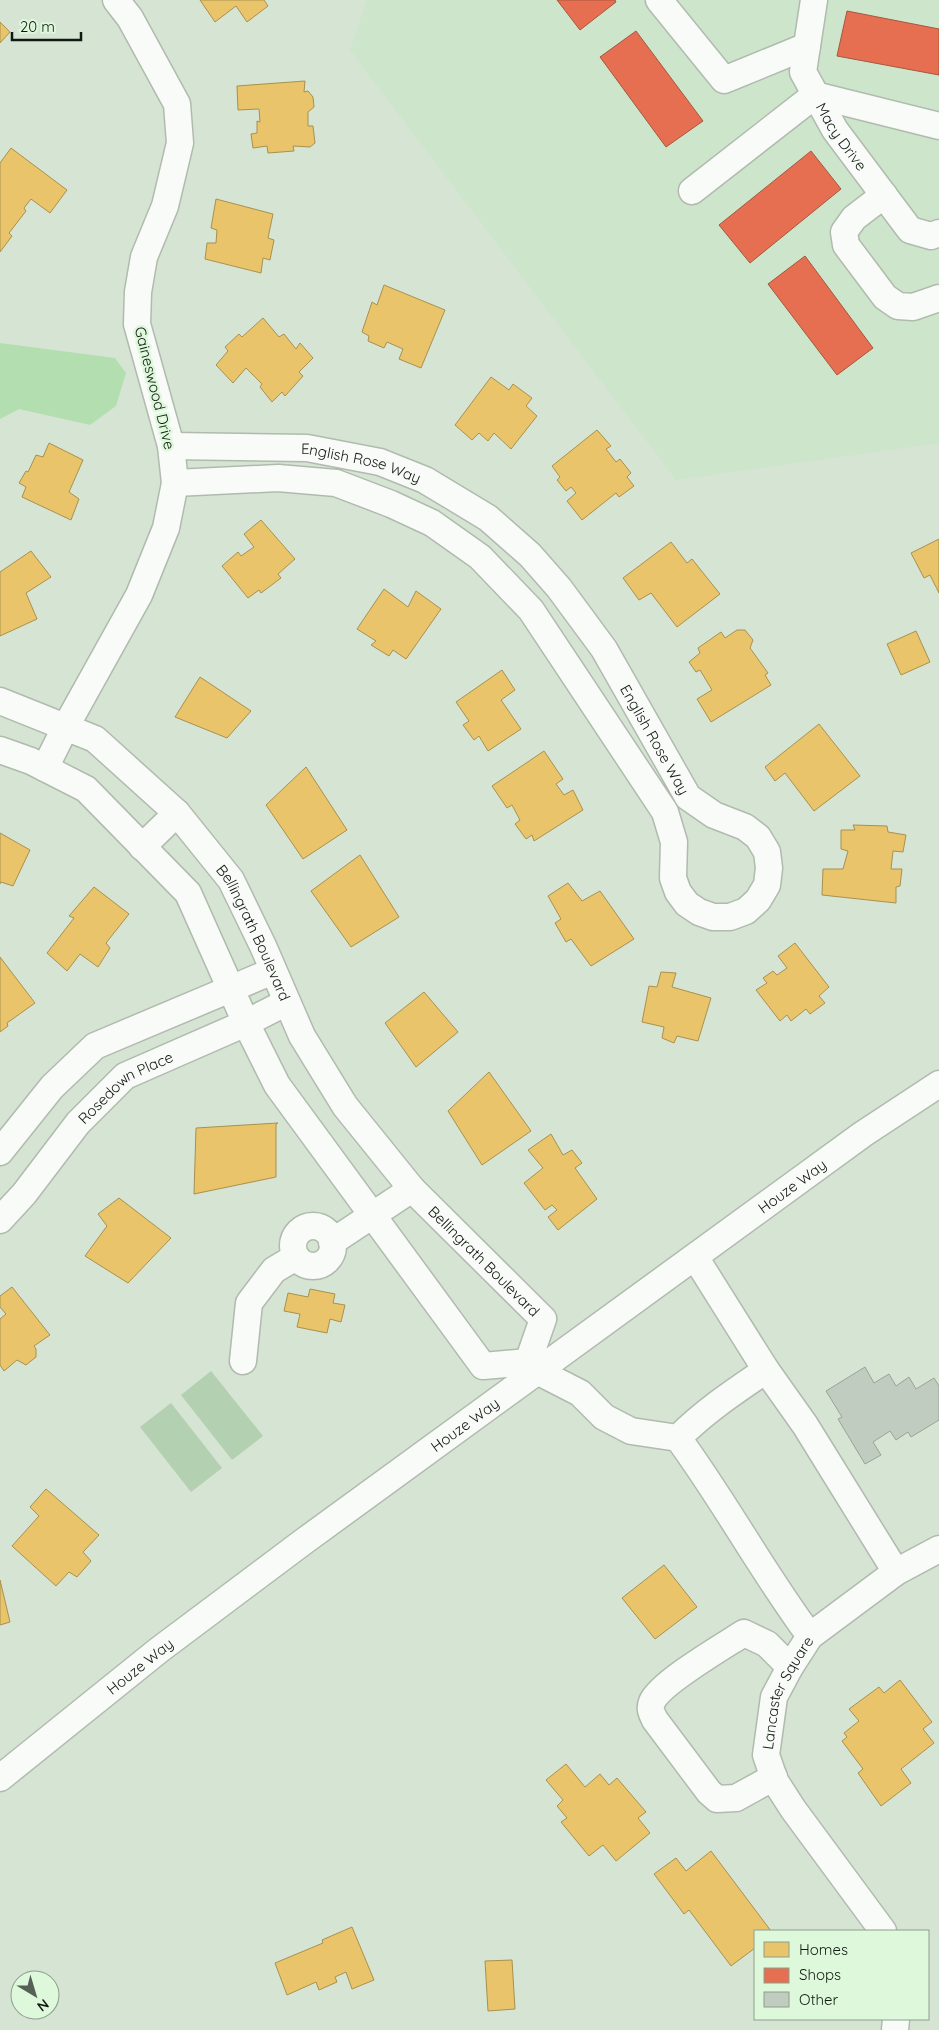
<svg xmlns="http://www.w3.org/2000/svg" width="939" height="2030" font-family="Quicksand,sans-serif">
	<style>
		.built { fill: #cde5cb }
		.green { fill: #b3d0b0 }
		.water { fill: #b3deb0 }
		.homes { fill: #e9c46a; stroke: #a8914f }
		.shops { fill: #e76f51; stroke: #a7563e }
		.building { fill: #c1ccc0; stroke: #99a498 }
		.lines { fill: none; stroke-linecap: round; stroke-linejoin: round }
		.minor-casing { stroke: #b0bbae; stroke-width: 29 }
		.minor { stroke: #f9fbf9; stroke-width: 26 }
		.labels { text-anchor: middle; dominant-baseline: central; stroke-width: 5; stroke-linejoin: round; paint-order: stroke }
		.street-label { font-size: 15px; fill: #111a10; stroke: #def8db }
	</style>
	<rect width="100%" height="100%" fill="#d6e4d4"/>
	<polygon class="built" points="367,0 939,0 939,443 676,480 350,50"/>
	<g class="green">
		<polygon points="211,1371 263,1436 232,1460 181,1395"/>
		<polygon points="171,1403 222,1468 191,1492 140,1427"/>
	</g>
	<polygon class="water" points="0,343 115,358 126,373 116,406 90,425 19,409 0,419"/>
	<g class="homes">
		<polygon points="200,0 264,0 268,6 247,22 236,6 215,22"/>
		<polygon points="0,22 10,32 0,43"/>
		<polygon points="305,81 304,92 308,91 313,97 314,107 308,112 308,126 313,126 315,143 310,147 293,146 294,151 268,153 267,146 253,148 251,134 257,133 257,121 260,122 259,109 238,110 237,86"/>
		<polygon points="11,148 67,190 50,213 31,199 24,208 26,211 9,233 12,236 0,252 0,163"/>
		<polygon points="216,199 273,214 268,238 274,240 270,260 263,258 261,273 205,259 207,243 216,243 217,230 211,228"/>
		<polygon points="384,285 445,310 421,368 399,359 403,349 387,342 384,348 368,341 369,336 362,332 372,302 377,305"/>
		<polygon points="263,318 279,337 284,334 296,349 300,343 313,358 299,372 303,376 285,396 282,392 272,402 260,387 262,384 246,368 233,383 216,365 228,351 225,347 239,334 242,337"/>
		<polygon points="491,377 509,390 513,384 532,398 526,406 537,416 511,449 494,433 488,441 479,433 472,440 455,425"/>
		<polygon points="597,430 611,446 606,449 616,462 620,459 631,473 627,477 634,486 619,497 616,493 582,520 567,501 576,493 571,487 566,491 557,480 560,477 552,466"/>
		<polygon points="49,443 83,460 69,492 79,499 71,520 22,497 26,487 19,483 26,471 28,472 36,455 43,457"/>
		<polygon points="261,520 295,559 278,574 281,578 261,593 259,590 248,598 222,566 238,552 241,556 254,547 244,534"/>
		<polygon points="939,539 939,593 930,575 924,578 911,553"/>
		<polygon points="671,542 687,563 692,559 720,594 677,627 651,593 639,600 623,578"/>
		<polygon points="31,551 51,577 26,593 37,619 0,636 0,572"/>
		<polygon points="384,589 408,607 416,591 441,609 406,659 393,650 389,656 371,645 376,641 357,629"/>
		<polygon points="737,630 745,630 753,640 750,648 768,673 765,675 771,685 711,722 697,699 712,690 700,670 696,672 689,662 700,653 698,648 721,632 725,638"/>
		<polygon points="916,631 930,662 901,675 887,644"/>
		<polygon points="502,670 515,690 501,700 521,729 488,751 479,736 474,740 463,725 469,721 456,702"/>
		<polygon points="200,677 251,711 227,738 175,717"/>
		<polygon points="819,724 860,776 814,811 785,773 775,781 765,767"/>
		<polygon points="544,751 563,779 556,784 564,795 573,790 583,810 534,841 532,835 526,839 515,824 520,820 512,805 507,808 492,786"/>
		<polygon points="306,767 347,830 303,859 266,805"/>
		<polygon points="853,825 887,826 888,832 906,835 903,852 893,851 891,869 902,869 900,886 896,887 896,903 822,895 823,869 843,869 848,851 841,849 841,830 855,830"/>
		<polygon points="0,833 30,850 13,886 1,882 0,884"/>
		<polygon points="360,855 399,917 351,947 311,891"/>
		<polygon points="568,883 582,901 600,891 634,939 591,966 571,939 566,942 555,923 561,919 548,896"/>
		<polygon points="94,887 129,914 106,943 110,948 98,967 80,954 67,971 47,953 74,918 69,916"/>
		<polygon points="795,943 829,987 819,996 825,1003 810,1014 806,1009 791,1021 787,1015 780,1021 756,990 767,983 763,978 773,971 777,975 787,968 778,956"/>
		<polygon points="0,957 35,1003 7,1023 8,1026 0,1032"/>
		<polygon points="661,972 676,973 672,987 711,998 698,1041 677,1036 674,1043 662,1038 664,1027 642,1022 649,986 657,987"/>
		<polygon points="424,992 458,1032 416,1067 385,1023"/>
		<polygon points="489,1072 531,1131 482,1165 448,1111"/>
		<polygon points="278,1123 276,1124 276,1177 194,1194 196,1128"/>
		<polygon points="551,1134 563,1155 572,1150 582,1163 575,1168 597,1199 558,1230 548,1217 557,1210 552,1205 545,1210 524,1183 543,1168 528,1150"/>
		<polygon points="119,1198 171,1238 128,1283 85,1256 107,1226 98,1214"/>
		<polygon points="12,1287 50,1335 34,1346 36,1349 36,1357 26,1365 17,1360 4,1371 0,1365 0,1319 6,1314 0,1307 0,1296"/>
		<polygon points="310,1289 335,1294 333,1303 345,1305 341,1322 330,1319 327,1333 297,1327 300,1314 284,1311 288,1293 308,1297"/>
		<polygon points="46,1489 99,1535 83,1552 91,1561 77,1577 69,1572 56,1586 12,1546 39,1516 30,1507"/>
		<polygon points="664,1565 697,1607 655,1639 622,1598"/>
		<polygon points="0,1580 10,1622 0,1625"/>
		<polygon points="900,1680 932,1722 923,1729 934,1743 901,1769 911,1783 881,1806 858,1773 863,1769 842,1741 847,1737 844,1733 859,1721 849,1709 879,1687 884,1693"/>
		<polygon points="566,1764 585,1787 600,1774 609,1785 617,1778 646,1812 638,1818 650,1833 616,1861 603,1845 589,1856 561,1822 567,1818 557,1806 563,1800 546,1780"/>
		<polygon points="711,1851 771,1931 755,1931 755,1948 731,1966 689,1910 684,1914 654,1874 676,1858 686,1871"/>
		<polygon points="352,1927 374,1980 352,1989 346,1972 335,1977 337,1982 319,1990 316,1982 287,1995 275,1963 323,1943 322,1940"/>
		<polygon points="512,1960 515,2009 488,2011 485,1961"/>
	</g>
	<g class="shops">
		<polygon points="557,0 615,0 616,2 580,30"/>
		<polygon points="847,11 939,29 939,75 837,56"/>
		<polygon points="636,31 703,121 666,147 600,57"/>
		<polygon points="811,151 841,189 750,263 719,225"/>
		<polygon points="805,256 873,348 837,375 768,284"/>
	</g>
	<polygon class="building" points="865,1367 874,1383 889,1374 896,1386 909,1377 916,1389 934,1378 939,1386 939,1420 911,1437 908,1432 896,1440 890,1431 873,1442 881,1455 865,1464 838,1419 842,1417 826,1391"/>
	<g class="lines">
		<g class="minor-casing">
			<g id="minor">
				<polyline points="659,0 724,80 807,46"/>
				<path id="s1" d="M 814,0 L 803,72 L 835,130 L 910,230 L 931,236 L 939,233"/>
				<polyline points="692,191 815,95 939,126"/>
				<polyline points="884,195 854,218 844,232 846,245 885,297 898,306 913,307 939,298"/>
				<path id="s2" d="M 171,446 L 307,448 L 380,462 L 425,480 L 488,518 L 530,555 L 559,588 L 604,649 L 688,797 L 714,815 L 745,827 L 758,837 L 767,852 L 769,868 L 767,885 L 758,900 L 746,911 L 730,917 L 713,917 L 699,912 L 687,904 L 678,892 L 673,878 L 674,842 L 665,812 L 531,610 L 480,557 L 432,523 L 391,504 L 336,483 L 278,478 L 175,483"/>
				<path id="s3" d="M 0,701 L 95,739 L 177,813 L 231,880 L 263,946 L 302,1036 L 345,1106 L 412,1189 L 543,1319 L 528,1362"/>
				<polyline points="0,750 31,761 86,789 188,893 246,1023 277,1085 483,1366 528,1362"/>
				<polyline points="45,768 65,728 139,595 166,528 175,483 171,446 137,324 138,292 144,257 165,206 180,143 177,104 130,18 116,0"/>
				<polyline points="142,847 177,813"/>
				<polyline points="0,1152 52,1087 95,1046 273,971"/>
				<path id="s4" d="M 0,1220 L 24,1194 L 78,1123 L 125,1076 L 246,1023 L 287,1002"/>
				<circle cx="313" cy="1246" r="20"/>
				<polyline points="332,1242 412,1189"/>
				<polyline points="695,1257 766,1370 805,1425 896,1572"/>
				<polyline points="243,1361 249,1303 274,1270 296,1257"/>
				<path d="M 528,1362 L 537,1371 L 580,1393 L 604,1417 L 631,1431 L 678,1438 C 725,1502 763,1573 810,1636"/>
				<path d="M 678,1438 C 705,1411 735,1391 766,1370"/>
				<path d="M 774,1777 L 736,1798 L 717,1799 L 709,1792 L 655,1720 C 652,1714 649,1709 652,1702 C 660,1683 724,1646 744,1633 L 767,1644 L 790,1667"/>
				<path id="s5" d="M 0,1778 L 159,1650 L 303,1542 L 863,1134 L 939,1084"/>
				<path id="s6" d="M 883,1931 L 793,1809 L 775,1781 L 766,1755 L 774,1697 L 790,1667 L 810,1636 L 896,1572 L 939,1549"/>
				<polyline points="895,2030 896,2019"/>
			</g>
		</g>
		<use href="#minor" class="minor"/>
	</g>
	<g class="labels">
		<g class="street-label">
			<text stroke="none"><textPath href="#s1" startOffset="148">Macy Drive</textPath></text>
			<text transform="translate(155 388) rotate(76)">Gaineswood Drive</text>
			<text stroke="none"><textPath href="#s2" startOffset="192">English Rose Way</textPath></text>
			<text stroke="none"><textPath href="#s2" startOffset="612">English Rose Way</textPath></text>
			<text stroke="none"><textPath href="#s3" startOffset="356">Bellingrath Boulevard</textPath></text>
			<text stroke="none"><textPath href="#s4" startOffset="185">Rosedown Place</textPath></text>
			<text stroke="none"><textPath href="#s5" startOffset="989">Houze Way</textPath></text>
			<text stroke="none"><textPath href="#s3" startOffset="761">Bellingrath Boulevard</textPath></text>
			<text stroke="none"><textPath href="#s5" startOffset="584">Houze Way</textPath></text>
			<text stroke="none"><textPath href="#s5" startOffset="179">Houze Way</textPath></text>
			<text stroke="none"><textPath href="#s6" startOffset="279">Lancaster Square</textPath></text>
		</g>
	</g>
	<rect x="754" y="1930" width="175" height="90" fill="#def8db" stroke="#8c9f8a"/>
	<rect x="764" y="1942" width="25" height="15" fill="#e9c46a" stroke="#8c9f8a"/>
	<text x="799" y="1955" font-size="15" fill="#111a10">Homes</text>
	<rect x="764" y="1968" width="25" height="15" fill="#e76f51" stroke="#8c9f8a"/>
	<text x="799" y="1980" font-size="15" fill="#111a10">Shops</text>
	<rect x="764" y="1992" width="25" height="15" fill="#c1ccc0" stroke="#8c9f8a"/>
	<text x="799" y="2005" font-size="15" fill="#111a10">Other</text>
	<g transform="translate(35 1995) rotate(142)"><circle r="24" fill="#def8db" stroke="#8c9f8a"/>
	<path d="M0-4L9 19L0 12L-9 19Z" fill="#566155"/>
	<text y="-8" font-size="14" font-weight="bold" text-anchor="middle" fill="#111a10">N</text>
	</g>
	<path d="M12 32v8h69v-8" fill="none" stroke="#111a10" stroke-width="2.5"/>
	<text x="20" y="32" font-size="15" fill="#111a10" stroke="#def8db" stroke-width="4" paint-order="stroke">20 m</text>
</svg>
